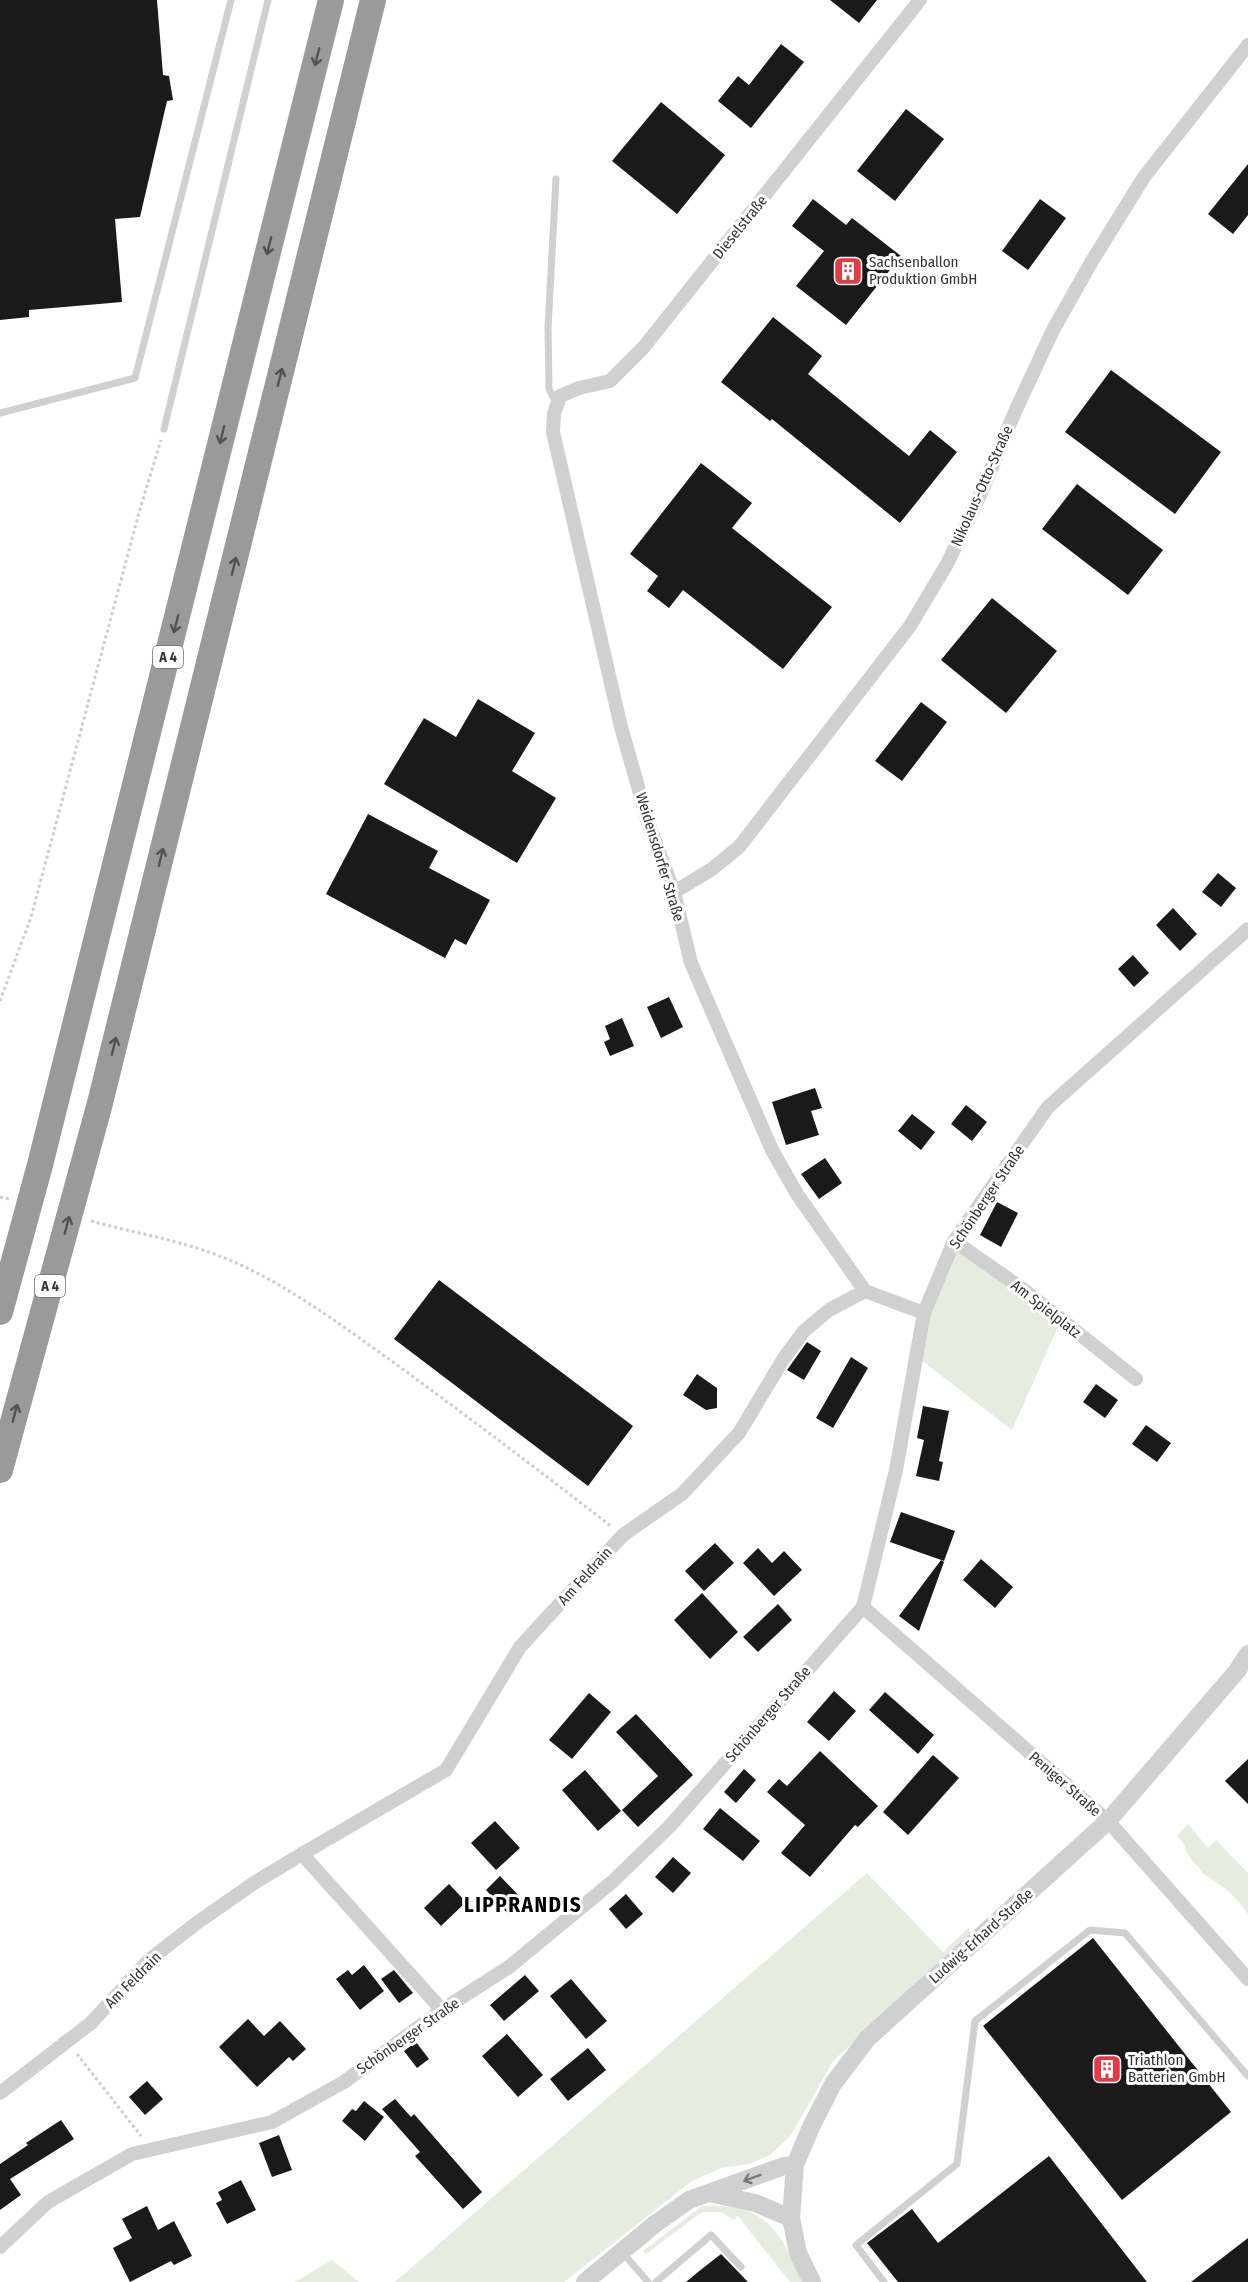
<svg xmlns="http://www.w3.org/2000/svg" width="1248" height="2282" font-family="'Fira Sans Condensed',sans-serif">
	<style>
		.green { fill: #e6ecdf }
		.building { fill: #1a1a1a }
		.lines { fill: none; stroke-linecap: round; stroke-linejoin: round }
		.path { stroke: #cdcdcd; stroke-width: 3; stroke-dasharray: 3 3; stroke-linecap: butt }
		.service { stroke: #d0d0d0; stroke-width: 7 }
		.minor { stroke: #d0d0d0; stroke-width: 14 }
		.tertiary { stroke: #d0d0d0; stroke-width: 18 }
		.motorway { stroke: #9a9a9a; stroke-width: 26 }
		.oneway { stroke: #525252 }
		.oneway2 { stroke: #7a7a7a }
		.labels { text-anchor: middle; dominant-baseline: central; stroke-width: 6; stroke-linejoin: round; paint-order: stroke }
		.shield { fill: #fff; stroke: #707070; stroke-width: 1.5 }
		.shield-label { font-size: 14px; font-weight: bold; fill: #333 }
		.street-label { font-size: 15px; fill: #333; stroke: #fff }
		.poi-label { font-size: 15px; fill: #333; stroke: #fff; text-anchor: start }
		.district-label { font-size: 21px; font-weight: bold; letter-spacing: 1.5px; fill: #000; stroke: #fff }
	</style>
	<rect width="100%" height="100%" fill="#fff"/>
	<g class="green">
		<polygon points="954,1241 1061,1320 1012,1430 916,1356"/>
		<path d="M 1188,1824 L 1208,1848 L 1216,1840 L 1248,1873 L 1248,1914 C 1235,1895 1221,1884 1202,1873 C 1197,1862 1194,1865 1190,1857 C 1184,1849 1187,1845 1177,1836 Z"/>
		<polygon points="867,1873 943,1952 968,1928 972,1933 833,2061 791,2135 770,2155 749,2164 721,2168 692,2181 564,2282 395,2282"/>
		<path d="M 702,2206 C 765,2203 780,2229 802,2282 L 790,2282 L 738,2216 L 734,2220 L 721,2212 L 702,2212 L 646,2254 L 643,2251 Z"/>
		<polygon points="332,2260 359,2282 295,2282"/>
	</g>
	<g class="building">
		<polygon points="0,0 157,0 163,75 169,76 173,100 167,101 140,217 115,219 122,302 29,310 29,317 0,320"/>
		<polygon points="830,0 877,0 859,23"/>
		<polygon points="781,44 804,62 751,128 718,101 738,76 749,85"/>
		<polygon points="661,102 725,155 677,214 612,161"/>
		<polygon points="906,109 944,139 895,201 857,171"/>
		<polygon points="1248,164 1248,215 1233,234 1208,214"/>
		<polygon points="813,199 846,225 852,218 901,256 846,325 796,286 824,251 792,226"/>
		<polygon points="1040,199 1066,218 1028,270 1002,251"/>
		<polygon points="773,317 822,356 808,374 909,456 930,430 957,452 900,523 772,419 770,421 721,382"/>
		<polygon points="1111,370 1221,452 1175,514 1065,432"/>
		<polygon points="701,463 752,503 732,528 832,607 783,669 683,590 669,608 647,591 658,576 630,554"/>
		<polygon points="1077,484 1163,550 1128,595 1042,529"/>
		<polygon points="992,598 1057,651 1006,713 941,660"/>
		<polygon points="478,699 535,733 512,771 556,798 517,863 384,784 424,718 456,737"/>
		<polygon points="921,702 947,722 902,781 875,761"/>
		<polygon points="368,814 438,851 429,868 490,900 466,945 455,939 445,958 326,894"/>
		<polygon points="1218,873 1236,888 1221,907 1202,892"/>
		<polygon points="1173,908 1197,934 1180,951 1156,925"/>
		<polygon points="1133,955 1149,973 1134,987 1118,969"/>
		<polygon points="669,997 683,1027 661,1038 647,1007"/>
		<polygon points="622,1018 634,1046 610,1056 604,1042 610,1039 605,1026"/>
		<polygon points="815,1088 822,1108 811,1111 819,1135 786,1145 772,1102"/>
		<polygon points="966,1105 987,1122 972,1141 951,1124"/>
		<polygon points="912,1114 935,1132 921,1150 898,1131"/>
		<polygon points="825,1158 842,1183 819,1199 801,1174"/>
		<polygon points="997,1202 1018,1213 1001,1247 980,1235"/>
		<polygon points="439,1280 633,1426 588,1486 394,1339"/>
		<polygon points="807,1342 821,1351 804,1380 787,1370"/>
		<polygon points="851,1357 868,1368 833,1428 816,1418"/>
		<polygon points="697,1374 717,1388 717,1408 706,1410 683,1395"/>
		<polygon points="1096,1384 1118,1400 1105,1418 1083,1402"/>
		<polygon points="923,1406 949,1411 939,1461 943,1462 939,1481 916,1476 924,1440 917,1438"/>
		<polygon points="1146,1425 1171,1443 1157,1462 1132,1444"/>
		<polygon points="901,1512 955,1531 944,1561 890,1542"/>
		<polygon points="715,1543 734,1563 704,1591 685,1571"/>
		<polygon points="758,1548 772,1563 784,1551 802,1570 774,1596 743,1563"/>
		<polygon points="981,1559 1013,1587 995,1608 963,1580"/>
		<polygon points="941,1560 944,1562 919,1631 899,1616"/>
		<polygon points="702,1593 738,1632 710,1659 674,1620"/>
		<polygon points="778,1604 792,1620 758,1652 743,1637"/>
		<polygon points="834,1691 856,1711 829,1741 807,1722"/>
		<polygon points="885,1692 934,1735 918,1754 869,1710"/>
		<polygon points="589,1693 611,1712 572,1759 549,1740"/>
		<polygon points="636,1714 693,1775 638,1827 622,1810 658,1776 616,1732"/>
		<polygon points="820,1751 878,1806 858,1827 855,1825 810,1877 781,1853 805,1825 767,1792 779,1779 787,1786"/>
		<polygon points="933,1755 959,1778 908,1835 883,1812"/>
		<polygon points="1248,1759 1248,1804 1225,1781"/>
		<polygon points="744,1769 756,1780 736,1803 724,1792"/>
		<polygon points="585,1770 621,1811 598,1831 562,1790"/>
		<polygon points="720,1808 760,1841 743,1861 703,1829"/>
		<polygon points="495,1821 520,1848 496,1870 471,1843"/>
		<polygon points="673,1857 691,1873 673,1893 655,1877"/>
		<polygon points="500,1876 524,1901 509,1915 486,1890"/>
		<polygon points="449,1884 466,1902 441,1926 424,1908"/>
		<polygon points="626,1894 643,1914 626,1929 609,1909"/>
		<polygon points="1093,1938 1231,2112 1122,2200 983,2026"/>
		<polygon points="364,1965 384,1991 360,2010 336,1979 348,1970 352,1975"/>
		<polygon points="394,1970 413,1993 399,2003 381,1979"/>
		<polygon points="525,1975 539,1991 504,2021 490,2005"/>
		<polygon points="571,1979 607,2021 586,2039 550,1996"/>
		<polygon points="248,2019 264,2036 280,2021 306,2049 293,2061 289,2057 257,2087 219,2047"/>
		<polygon points="507,2034 543,2075 518,2097 482,2056"/>
		<polygon points="416,2042 429,2059 417,2068 404,2051"/>
		<polygon points="588,2048 606,2070 568,2101 550,2079"/>
		<polygon points="147,2081 163,2099 145,2115 129,2097"/>
		<polygon points="395,2099 411,2117 414,2114 482,2192 463,2209 415,2156 420,2152 382,2109"/>
		<polygon points="364,2101 384,2117 365,2141 342,2121 352,2109 356,2111"/>
		<polygon points="61,2120 74,2139 10,2179 21,2195 0,2210 0,2164 28,2145 26,2143"/>
		<polygon points="279,2135 292,2170 272,2177 259,2143"/>
		<polygon points="1049,2156 1147,2282 898,2282 867,2243 912,2209 938,2243"/>
		<polygon points="241,2180 256,2210 227,2224 216,2203 222,2200 218,2192"/>
		<polygon points="147,2206 158,2230 174,2221 192,2256 174,2265 171,2261 130,2282 113,2248 132,2238 122,2219"/>
		<polygon points="1248,2238 1248,2282 1191,2282"/>
		<polygon points="721,2254 748,2282 686,2282 698,2272"/>
	</g>
	<g class="lines">
		<g class="path">
			<polyline points="0,1001 31,917 140,509 161,440"/>
			<polyline points="0,1197 9,1199"/>
			<path d="M 91,1221 C 135,1233 184,1241 227,1259 C 287,1284 341,1325 393,1362 C 467,1416 540,1471 612,1527"/>
			<polyline points="77,2054 141,2136"/>
		</g>
		<g class="service">
			<polyline points="556,179 548,328 549,389 556,402"/>
			<polyline points="0,413 135,378 231,0"/>
			<polyline points="164,429 268,0"/>
			<polyline points="622,2252 648,2282"/>
			<polyline points="656,2282 711,2235 741,2267"/>
			<polyline points="884,2282 856,2245 957,2164 975,2021 1090,1930 1125,1933 1248,2076"/>
		</g>
		<g class="minor">
			<polyline points="920,0 643,348 610,381 579,388 560,396 554,414 553,432 621,727 649,825 674,892 691,963 772,1150 797,1194 865,1291 924,1313"/>
			<polyline points="674,892 712,869 739,847 910,626 947,564 981,493 1014,414 1053,330 1092,261 1144,177 1248,45"/>
			<polyline points="954,1241 1024,1290 1136,1379"/>
			<polyline points="863,1607 1108,1821 1248,1979"/>
			<polyline points="302,1854 442,2010"/>
			<polyline points="0,2093 91,2023 149,1960 198,1922 254,1883 302,1854 446,1770 520,1647 623,1535 682,1494 739,1433 784,1358 804,1331 829,1310 865,1291"/>
			<polyline points="0,2247 48,2202 132,2154 272,2122 344,2082 442,2010 509,1967 612,1882 669,1827 863,1607 896,1470 924,1313 954,1241 1048,1107 1248,929"/>
		</g>
		<g class="tertiary">
			<polyline points="709,2193 755,2203 791,2218"/>
			<polyline points="585,2282 655,2224 689,2200 784,2166 795,2165"/>
			<polyline points="812,2282 798,2253 791,2218 795,2165 811,2127 833,2084 867,2039 1108,1821 1237,1671 1248,1654"/>
		</g>
		<g class="motorway">
			<polyline points="0,1312 40,1165 331,0"/>
			<polyline points="0,1470 100,1103 373,0"/>
		</g>
	</g>
	<defs><path id="oneway-shaft" d="M-6 0H5M1.5-3L5.5 0L1.5 3" fill="none" stroke-width="1.6" stroke-linecap="round" stroke-linejoin="round" transform="scale(1.5)"/></defs>
	<g class="oneway">
		<use href="#oneway-shaft" transform="translate(317 57) rotate(104)"/>
		<use href="#oneway-shaft" transform="translate(269 246) rotate(104)"/>
		<use href="#oneway-shaft" transform="translate(280 377) rotate(-76)"/>
		<use href="#oneway-shaft" transform="translate(222 435) rotate(104)"/>
		<use href="#oneway-shaft" transform="translate(234 566) rotate(-76)"/>
		<use href="#oneway-shaft" transform="translate(176 624) rotate(104)"/>
		<use href="#oneway-shaft" transform="translate(161 857) rotate(-76)"/>
		<use href="#oneway-shaft" transform="translate(114 1046) rotate(-76)"/>
		<use href="#oneway-shaft" transform="translate(67 1225) rotate(-75)"/>
		<use href="#oneway-shaft" transform="translate(15 1413) rotate(-75)"/>
	</g>
	<use class="oneway2" href="#oneway-shaft" transform="translate(752 2178) rotate(160)"/>
	<defs>
		<g id="building-square" transform="scale(1.5)"><rect x="-9" y="-9" width="18" height="18" rx="4" fill="#e63946" stroke="#fff"/><path d="M-4-6H4V6H1V3H-1V6H-4ZM-2.5-4.3h1.7v1.8h-1.7ZM.8-4.3h1.7v1.8H.8ZM-2.5-1h1.7V.8h-1.7ZM.8-1h1.7V.8H.8Z" fill="#fff"/></g>
	</defs>
	<g fill-rule="evenodd">
		<use href="#building-square" x="848" y="271"/>
		<use href="#building-square" x="1107" y="2069"/>
	</g>
	<g class="labels">
		<g class="shield">
			<rect x="153" y="646" width="30" height="22" rx="4.5"/>
			<rect x="35" y="1275" width="30" height="22" rx="4.5"/>
		</g>
		<g class="shield-label">
			<text x="168" y="657">A 4</text>
			<text x="50" y="1286">A 4</text>
		</g>
		<g class="street-label">
			<text transform="translate(740 227) rotate(-51)">Dieselstraße</text>
			<text transform="translate(982 486) rotate(-66)">Nikolaus-Otto-Straße</text>
			<text transform="translate(660 857) rotate(73)">Weidensdorfer Straße</text>
			<text transform="translate(987 1197) rotate(-56)">Schönberger Straße</text>
			<text transform="translate(1046 1309) rotate(38)">Am Spielplatz</text>
			<text transform="translate(585 1576) rotate(-48)">Am Feldrain</text>
			<text transform="translate(768 1714) rotate(-49)">Schönberger Straße</text>
			<text transform="translate(1065 1784) rotate(41)">Peniger Straße</text>
			<text transform="translate(981 1936) rotate(-42)">Ludwig-Erhard-Straße</text>
			<text transform="translate(133 1980) rotate(-45)">Am Feldrain</text>
			<text transform="translate(408 2036) rotate(-35)">Schönberger Straße</text>
		</g>
		<g class="poi-label">
			<text x="869" y="262">Sachsenballon<tspan x="869" dy="17">Produktion GmbH</tspan></text>
			<text x="1128" y="2060">Triathlon<tspan x="1128" dy="17">Batterien GmbH</tspan></text>
		</g>
		<g class="district-label">
			<text x="523" y="1905">LIPPRANDIS</text>
		</g>
	</g>
</svg>
